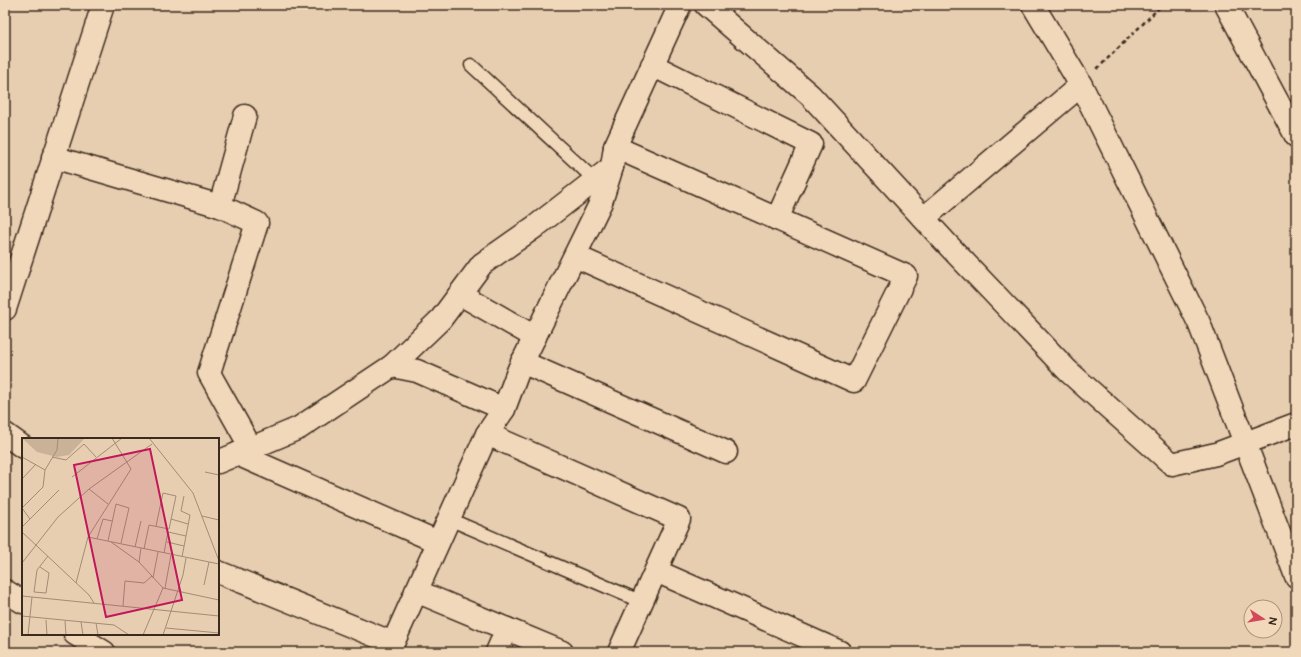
<svg xmlns="http://www.w3.org/2000/svg" width="1301" height="657" font-family="'Balsamiq Sans',sans-serif">
	<style>
		.lines { fill: none; stroke-linecap: round; stroke-linejoin: round }
		.lane-casing { stroke: #3b2a1e; stroke-width: 15 }
		.street-casing { stroke: #3b2a1e; stroke-width: 25 }
		.secondary-casing { stroke: #3b2a1e; stroke-width: 25 }
		.path { stroke: #3b2a1e; stroke-width: 2.5; stroke-dasharray: 4 3; stroke-linecap: butt }
		.lane { stroke: #f2d8ba; stroke-width: 12 }
		.street { stroke: #f2d8ba; stroke-width: 22 }
		.secondary { stroke: #f2d8ba; stroke-width: 22 }
		.inset-road { fill: none; stroke: #a28c76; stroke-width: 1 }
		.view { fill: #c2185b; fill-opacity: 0.15; stroke: #c2185b; stroke-width: 2 }
		.inset-edge { fill: none; stroke: #3b2a1e; stroke-width: 2 }
	</style>
	<rect width="100%" height="100%" fill="#e7ceb1"/>
	<filter id="ink" filterUnits="userSpaceOnUse"><feTurbulence type="fractalNoise" baseFrequency=".025" numOctaves="2"/><feDisplacementMap in="SourceGraphic" scale="8" xChannelSelector="R" yChannelSelector="G"/><feConvolveMatrix kernelMatrix="1 2 1 2 8 2 1 2 1" color-interpolation-filters="sRGB"/></filter>
	<g filter="url(#ink)">
		<g class="lines">
			<g class="lane-casing">
				<g id="lane">
					<polyline points="471,65 595,180"/>
					<polyline points="449,519 642,602"/>
				</g>
			</g>
			<g class="street-casing">
				<g id="street">
					<polyline points="706,5 810,95 948,245 1068,371 1172,464 1216,454 1296,424"/>
					<polyline points="1226,5 1296,136"/>
					<polyline points="652,65 811,144 777,219"/>
					<polyline points="53,157 220,206 257,223 209,373 251,448"/>
					<polyline points="220,206 245,116"/>
					<polyline points="924,218 1081,85"/>
					<polyline points="575,256 854,381 906,276 615,147"/>
					<polyline points="460,294 535,337"/>
					<polyline points="522,362 726,452"/>
					<polyline points="392,366 441,319 482,264 536,226 612,167"/>
					<polyline points="5,434 23,447"/>
					<polyline points="487,434 679,519 619,652"/>
					<polyline points="237,454 438,542"/>
					<polyline points="218,462 299,428 392,366 417,371 504,409"/>
					<polyline points="656,571 840,652"/>
					<polyline points="218,572 393,643"/>
					<polyline points="5,591 23,602"/>
					<polyline points="416,591 562,652"/>
					<polyline points="75,634 104,652"/>
					<polyline points="389,652 487,434 504,409 519,369 601,202 612,167 615,147 680,5"/>
					<polyline points="497,652 507,629"/>
				</g>
			</g>
			<g class="secondary-casing">
				<g id="secondary">
					<polyline points="1033,5 1081,85 1199,323 1296,576"/>
					<polyline points="5,309 103,5"/>
				</g>
			</g>
			<polyline class="path" points="1097,69 1162,5"/>
			<use href="#lane" class="lane"/>
			<use href="#street" class="street"/>
			<use href="#secondary" class="secondary"/>
		</g>
	</g>
	<g transform="translate(22 438)">
		<rect width="197" height="197" fill="#e7ceb1"/>
		<path d="M 0,0 L 63,0 L 47,17 L 35,19 L 15,14 Z" fill="#cab298"/>
		<path class="inset-road" d="M 127,0 L 171,55 L 197,123M 0,19 L 23,32M 30,19 L 44,22 L 62,6 L 74,19M 183,34 L 197,37M 50,39 L 100,0M 0,41 L 14,26M 67,51 L 86,66M 180,78 L 197,82M 8,81 L 37,52M 149,81 L 166,86M 0,89 L 8,81 L 0,70 L 21,49 L 23,32 L 35,12 L 36,0M 0,94 L 67,157 L 72,165M 66,99 L 197,126M 75,101 L 81,81 L 90,83M 86,103 L 94,66 L 107,70 L 99,105M 89,104 L 117,124M 145,104 L 162,108M 113,109 L 119,83M 119,110 L 117,124 L 141,150 L 197,162M 122,111 L 127,87 L 147,91 L 154,58 L 141,55 L 134,88M 142,115 L 146,94 L 164,98 L 168,77 L 159,73 L 162,58M 160,119 L 164,98M 0,125 L 36,79 L 67,51 L 130,6M 18,129 L 27,135 L 24,155 L 12,154 L 15,132 L 26,118M 131,140 L 136,114M 54,145 L 66,99 L 109,31 L 90,0M 182,147 L 187,124M 143,150 L 149,117M 0,158 L 197,178M 101,168 L 103,143 L 122,145 L 130,138M 0,178 L 92,187 L 107,197M 24,182 L 25,197M 43,183 L 44,197M 59,184 L 61,197M 74,185 L 76,197M 144,190 L 197,195M 6,197 L 10,159M 121,197 L 141,150M 141,197 L 161,137 L 164,120"/>
		<path class="view" d="M 128,11 L 160,162 L 84,179 L 52,27 Z"/>
		<rect width="197" height="197" class="inset-edge"/>
	</g>
	<rect width="1301" height="657" fill="none" stroke="#f2d8ba" stroke-width="20"/>
	<rect x="10" y="10" width="1281" height="637" fill="none" stroke="#3b2a1e" stroke-width="1.5" filter="url(#ink)"/>
	<g transform="translate(1263 619) rotate(102)"><circle r="19" fill="#f2d8ba" stroke="#a9927c"/>
	<path d="M0-3L7 15L0 10L-7 15Z" fill="#d1495b"/>
	<text y="-6" font-size="11" font-weight="bold" text-anchor="middle" fill="#3b2a1e">N</text>
	</g>
</svg>
